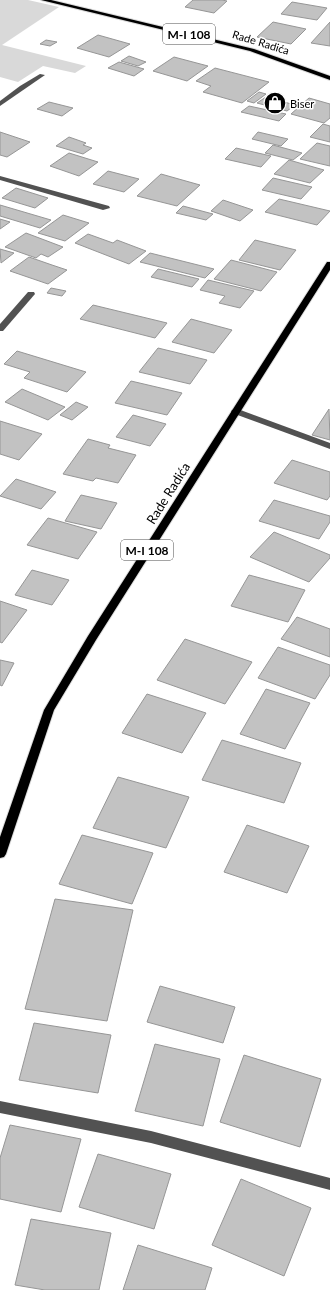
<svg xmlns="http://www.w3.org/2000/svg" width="330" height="1290" font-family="Lato,sans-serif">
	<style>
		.green { fill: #d9d9d9 }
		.building { fill: #c2c2c2; stroke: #969696 }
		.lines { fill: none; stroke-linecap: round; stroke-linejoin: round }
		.major-casing { stroke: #dbdbdb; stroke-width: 2 }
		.minor { fill: #525252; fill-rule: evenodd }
		.major { fill: #000; fill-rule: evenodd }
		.labels { text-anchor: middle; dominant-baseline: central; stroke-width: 3; stroke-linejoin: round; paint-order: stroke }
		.far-street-label { font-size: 11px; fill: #000; stroke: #fff }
		.far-poi-label { font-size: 11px; fill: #000; stroke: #fff; text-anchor: start }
		.shield { fill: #fff; stroke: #4c4c4c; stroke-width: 1 }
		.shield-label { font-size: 12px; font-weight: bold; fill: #000 }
		.street-label { font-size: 13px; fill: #000; stroke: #fff }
	</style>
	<rect width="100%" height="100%" fill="#fff"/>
	<polygon class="green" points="0,0 28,0 59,7 2,45 86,66 75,73 43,66 18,82 0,77"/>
	<g class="building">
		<polygon points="193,0 222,0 227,1 214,13 185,7"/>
		<polygon points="292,2 327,8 317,20 281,14"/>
		<polygon points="273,22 306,29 291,44 257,37"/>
		<polygon points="330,22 330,46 311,43"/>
		<polygon points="98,35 130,44 109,57 77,48"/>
		<polygon points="46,40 57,42 50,46 40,44"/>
		<polygon points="129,56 146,62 138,66 121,61"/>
		<polygon points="174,57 208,66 187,81 153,71"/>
		<polygon points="119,62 144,69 134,76 108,68"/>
		<polygon points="215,68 269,82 242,103 203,92 211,86 196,81"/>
		<polygon points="259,92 266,94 254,103 247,101"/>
		<polygon points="266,97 295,105 287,111 257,103"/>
		<polygon points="309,98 330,104 330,118 324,123 291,114"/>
		<polygon points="49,102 73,108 62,116 37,109"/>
		<polygon points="249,106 286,114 279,121 241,112"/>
		<polygon points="323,124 330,126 330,142 310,137"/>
		<polygon points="0,132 30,142 7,157 0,155"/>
		<polygon points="258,132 288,139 281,146 252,139"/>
		<polygon points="69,137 86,143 83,145 92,148 83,154 56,146"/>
		<polygon points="317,143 330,146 330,166 300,159"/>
		<polygon points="273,145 302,153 293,160 265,153"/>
		<polygon points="236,148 271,156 261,167 225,159"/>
		<polygon points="69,153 98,162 79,176 50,166"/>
		<polygon points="289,160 324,170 310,183 274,174"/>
		<polygon points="108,171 139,179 124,192 93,184"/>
		<polygon points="161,174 200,185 177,206 137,196"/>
		<polygon points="273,178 312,187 301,199 262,190"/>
		<polygon points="16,188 48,198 35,208 2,198"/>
		<polygon points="279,199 330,211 317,225 265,212"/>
		<polygon points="223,200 253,210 240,221 211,211"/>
		<polygon points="0,205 51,220 40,228 0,216"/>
		<polygon points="183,206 213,214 206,220 176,213"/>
		<polygon points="63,215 89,223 65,241 38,233"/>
		<polygon points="0,219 10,222 0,229"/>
		<polygon points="26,233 63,247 48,257 41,254 36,258 5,247"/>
		<polygon points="88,234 113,243 117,240 146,251 129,264 75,243"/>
		<polygon points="255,240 296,250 280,270 239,260"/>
		<polygon points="0,249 14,253 1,263"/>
		<polygon points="150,253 214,269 205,278 140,262"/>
		<polygon points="29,257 52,265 67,270 48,284 10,271"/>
		<polygon points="231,260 277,272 261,291 214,279"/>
		<polygon points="158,269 199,279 192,287 151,277"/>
		<polygon points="208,280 254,291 240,308 219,303 225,296 200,290"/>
		<polygon points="51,288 66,291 62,296 47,293"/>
		<polygon points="93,305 167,323 155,338 80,319"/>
		<polygon points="191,319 232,330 214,353 172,342"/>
		<polygon points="158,348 207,360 190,384 139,372"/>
		<polygon points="17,351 86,372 67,392 24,378 30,372 4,364"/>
		<polygon points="131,381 182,393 167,415 115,403"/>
		<polygon points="22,389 65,407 48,420 5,402"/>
		<polygon points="76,402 88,407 72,420 60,415"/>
		<polygon points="329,409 330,440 312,435"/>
		<polygon points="133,415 166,424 150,446 116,437"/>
		<polygon points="0,421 42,434 19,460 0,454"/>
		<polygon points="88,439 110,445 108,448 136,455 118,483 96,478 93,481 63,474"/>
		<polygon points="292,460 330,472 330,496 327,500 274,483"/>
		<polygon points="16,479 56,492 41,509 0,496"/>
		<polygon points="81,495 117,503 101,529 65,521"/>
		<polygon points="274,500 330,516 330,522 319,539 259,521"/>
		<polygon points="48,518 97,532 78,559 27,545"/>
		<polygon points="274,532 330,555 330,558 309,582 250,557"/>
		<polygon points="32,570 69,580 52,605 15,595"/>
		<polygon points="249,575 305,590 288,622 231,606"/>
		<polygon points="0,601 27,610 2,643 0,642"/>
		<polygon points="297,617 330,629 330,657 281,639"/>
		<polygon points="185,639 252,662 225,704 157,680"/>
		<polygon points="278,647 330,665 330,675 315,699 258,678"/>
		<polygon points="0,660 14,663 2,686 0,685"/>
		<polygon points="266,689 310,703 285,749 240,734"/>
		<polygon points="147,694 206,713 182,753 122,733"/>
		<polygon points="222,740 301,763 284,803 202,780"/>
		<polygon points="118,777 189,797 166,848 93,828"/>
		<polygon points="247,825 309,846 287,893 224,872"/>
		<polygon points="82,835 153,853 132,904 59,884"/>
		<polygon points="55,899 133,910 107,1021 25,1009"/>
		<polygon points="160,986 235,1007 223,1043 147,1022"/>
		<polygon points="34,1023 111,1035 98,1093 19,1080"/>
		<polygon points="155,1044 220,1059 203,1126 135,1111"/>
		<polygon points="244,1055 321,1079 300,1147 220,1122"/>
		<polygon points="10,1125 81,1139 61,1212 0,1199 0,1158"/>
		<polygon points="98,1154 171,1174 154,1229 79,1207"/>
		<polygon points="241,1179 311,1208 284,1276 212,1245"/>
		<polygon points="31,1219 111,1233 99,1290 45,1290 15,1285"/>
		<polygon points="138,1245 212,1268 205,1290 123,1290"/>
	</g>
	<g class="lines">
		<g class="major-casing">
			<g id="major">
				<polygon points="41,0 51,0 254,49 330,76 330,80 250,51"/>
				<polygon points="327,262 330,262 330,270 96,640 54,710 6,854 4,857 0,858 0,837 44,710 88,636"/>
			</g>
		</g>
		<g class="minor">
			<polygon points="40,74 45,75 0,106 0,101 20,86"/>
			<polygon points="0,176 109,206 110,208 103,210 0,180"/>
			<polygon points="28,292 34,292 35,294 3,331 0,331 0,324"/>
			<polygon points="235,408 330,443 330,449 232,413 231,411"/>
			<polygon points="0,1101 151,1131 330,1178 330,1190 151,1143 0,1113"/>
		</g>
		<use href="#major" class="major"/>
	</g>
	<defs>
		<g id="shop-disc" transform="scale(1.15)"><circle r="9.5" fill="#000" stroke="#fff"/><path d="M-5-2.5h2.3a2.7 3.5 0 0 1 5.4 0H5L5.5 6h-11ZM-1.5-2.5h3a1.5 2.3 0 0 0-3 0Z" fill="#fff"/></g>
	</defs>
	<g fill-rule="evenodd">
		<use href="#shop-disc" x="275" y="103"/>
	</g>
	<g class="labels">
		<g class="far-street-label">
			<text transform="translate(261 42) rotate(17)">Rade Radića</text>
		</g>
		<g class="far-poi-label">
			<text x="290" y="103">Biser</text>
		</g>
		<g class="shield">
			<rect x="163" y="24" width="52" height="20" rx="3"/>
			<rect x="121" y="540" width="52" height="20" rx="3"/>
		</g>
		<g class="shield-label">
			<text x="189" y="34">M-I 108</text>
			<text x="147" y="550">M-I 108</text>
		</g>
		<g class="street-label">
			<text transform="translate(168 493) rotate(-58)">Rade Radića</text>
		</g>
	</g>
</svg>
